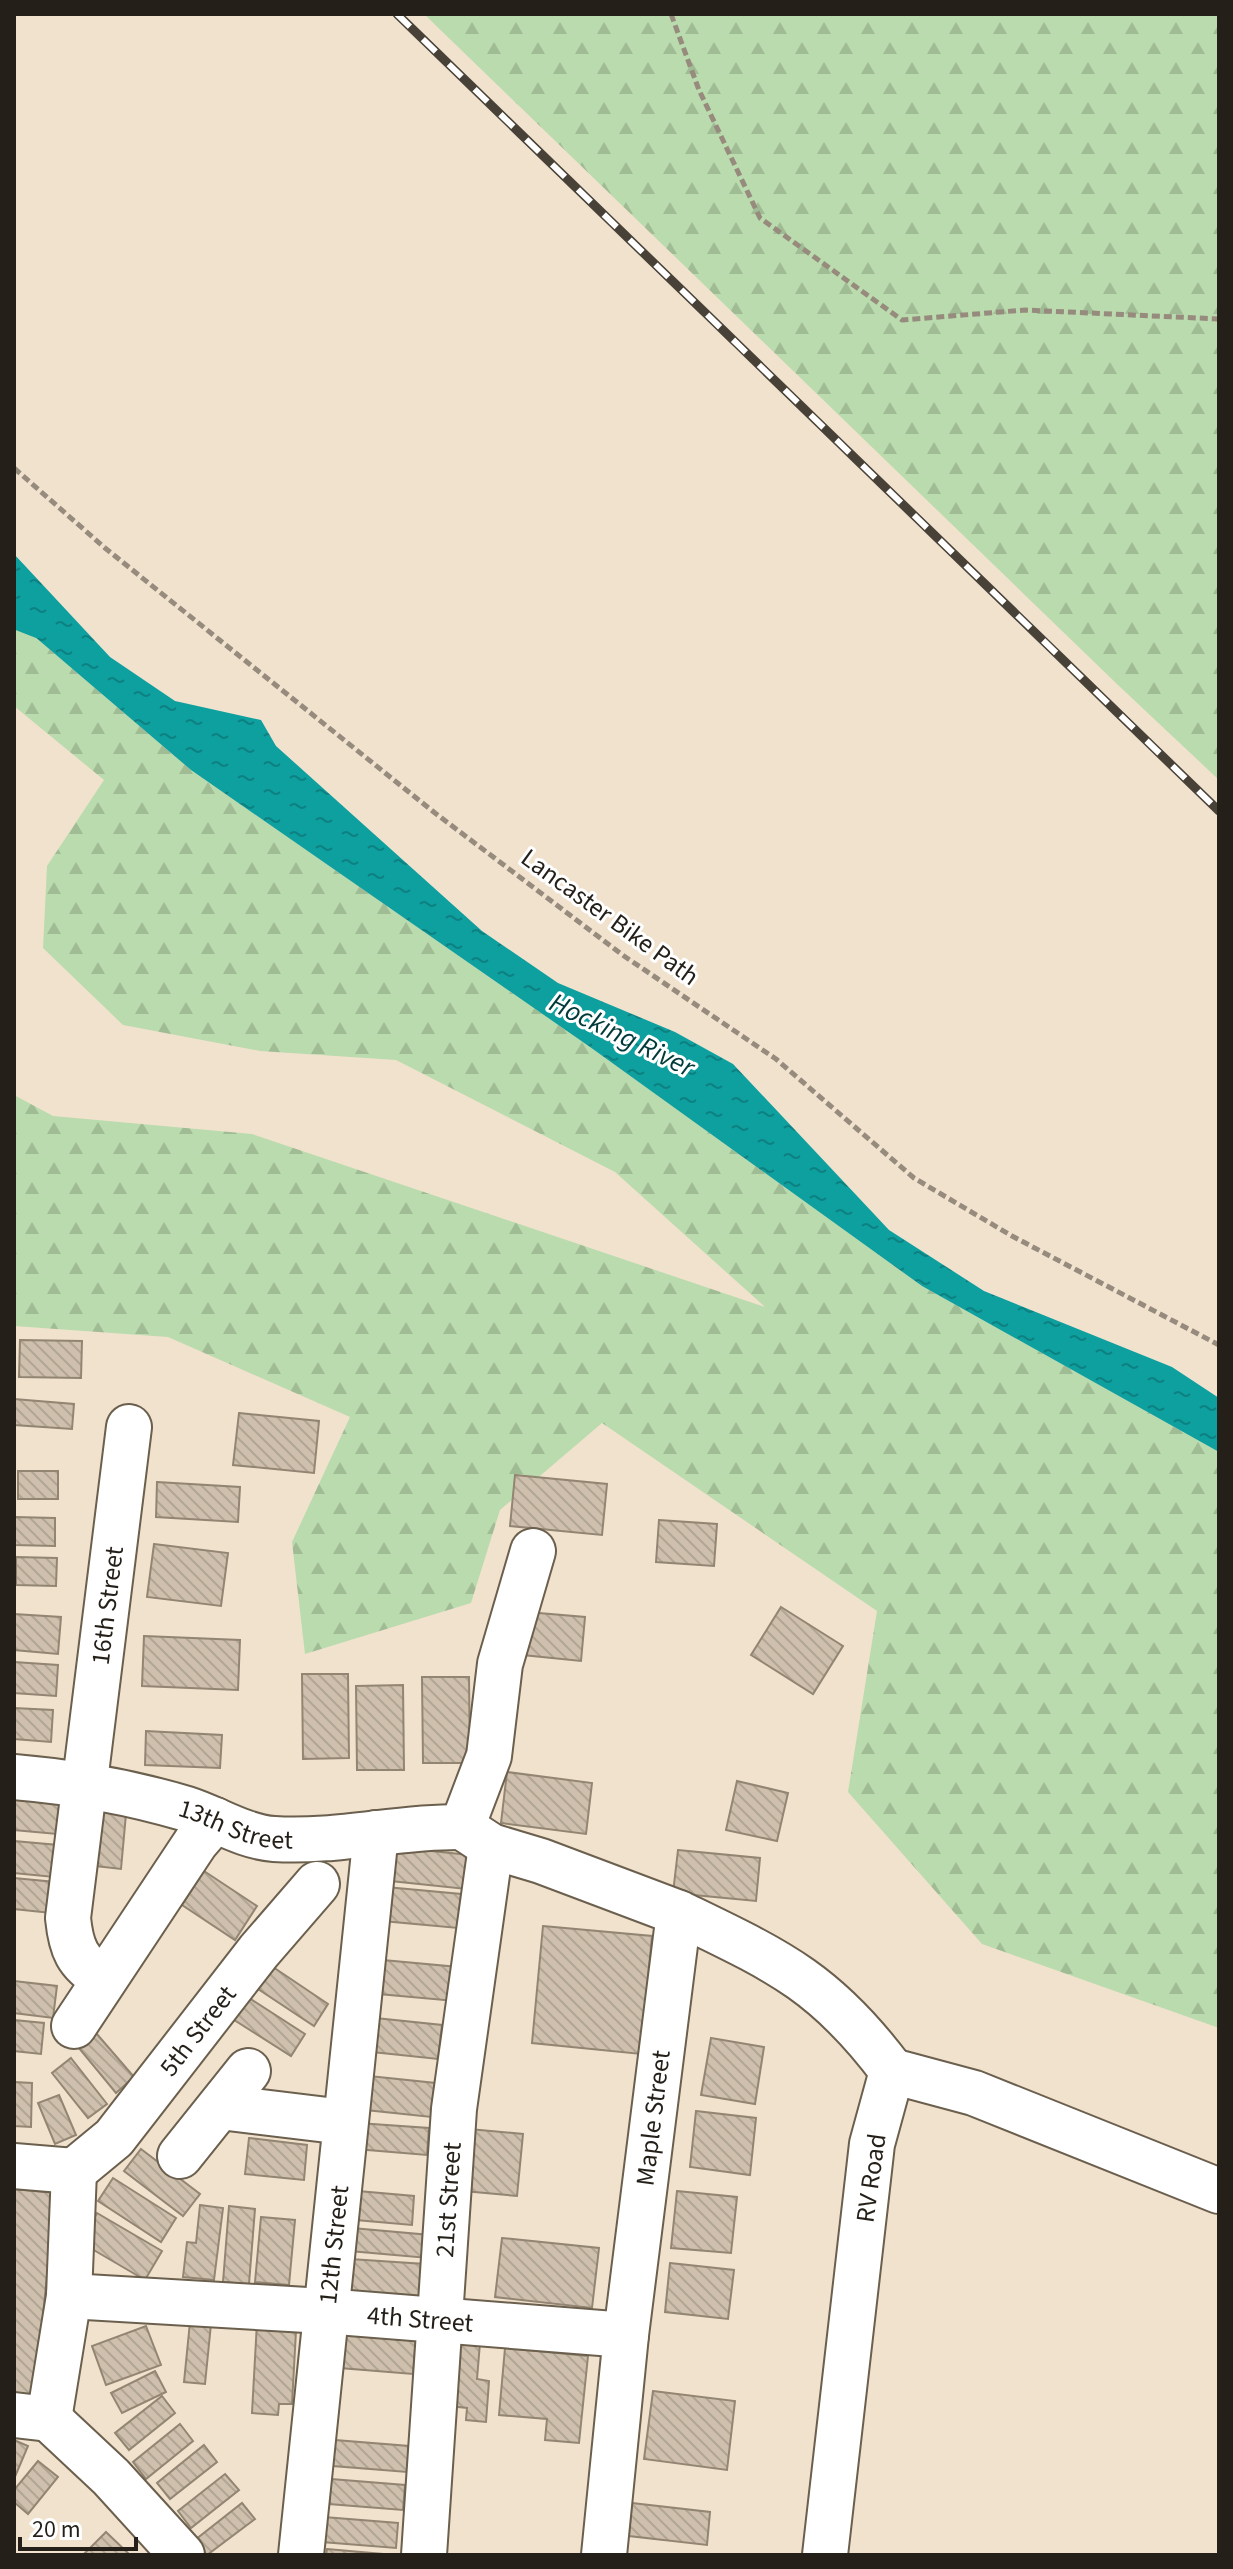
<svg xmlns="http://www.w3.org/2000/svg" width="1233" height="2569" font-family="'Source Sans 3',sans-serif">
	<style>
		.forest { fill: url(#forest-firs) }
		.water { fill: url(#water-ripples) }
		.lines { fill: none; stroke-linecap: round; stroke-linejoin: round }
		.stream { stroke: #0e9f9f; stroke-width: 12 }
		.building { fill: url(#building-back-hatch); stroke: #928572; stroke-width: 2 }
		.minor-casing { stroke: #6b5f4d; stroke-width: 48 }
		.path { stroke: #968b7d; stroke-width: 5; stroke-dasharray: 8 4; stroke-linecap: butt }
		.minor { stroke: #fff; stroke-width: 44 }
		.rail-casing { stroke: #474137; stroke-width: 9 }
		.rail { stroke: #fff; stroke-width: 6; stroke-dasharray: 18; stroke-linecap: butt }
		.labels { text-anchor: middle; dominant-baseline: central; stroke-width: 6; stroke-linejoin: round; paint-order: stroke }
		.street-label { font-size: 26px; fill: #241f18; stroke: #fff }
		.water-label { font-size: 28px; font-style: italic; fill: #003a3a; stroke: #fff }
	</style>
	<defs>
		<pattern id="forest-firs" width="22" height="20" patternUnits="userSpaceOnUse" patternTransform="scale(2)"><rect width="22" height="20" fill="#badbae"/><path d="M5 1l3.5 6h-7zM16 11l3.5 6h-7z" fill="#a0bc95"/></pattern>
		<pattern id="water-ripples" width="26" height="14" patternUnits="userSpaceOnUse" patternTransform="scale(2)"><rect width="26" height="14" fill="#0e9f9f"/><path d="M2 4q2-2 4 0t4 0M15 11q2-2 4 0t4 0" fill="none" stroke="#0d8181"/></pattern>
		<pattern id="building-back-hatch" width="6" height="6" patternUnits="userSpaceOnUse" patternTransform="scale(2)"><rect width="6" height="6" fill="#cec0ad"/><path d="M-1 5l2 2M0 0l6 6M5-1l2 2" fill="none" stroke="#b1a594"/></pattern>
	</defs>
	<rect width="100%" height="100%" fill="#f1e2ce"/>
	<g class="forest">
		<polygon points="424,14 1219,14 1219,780 1118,685"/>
		<polygon points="14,619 191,770 590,1047 922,1286 1219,1452 1219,2028 982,1944 848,1792 877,1611 602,1423 500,1510 471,1603 305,1654 292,1542 350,1417 168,1337 14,1326 14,1095 53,1116 252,1134 765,1307 615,1172 396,1060 260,1051 123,1025 43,948 47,866 104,780 14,706"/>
	</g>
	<polygon class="water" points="14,554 110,657 175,701 261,720 276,746 482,931 558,983 675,1032 733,1064 889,1230 984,1291 1172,1367 1219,1398 1219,1452 922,1286 590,1047 191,770 14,619"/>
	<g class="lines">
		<polyline class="stream" points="14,623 37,632"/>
	</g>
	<g class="building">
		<polygon points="20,1340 82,1341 81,1378 19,1377"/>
		<polygon points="14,1399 74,1404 72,1429 14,1425"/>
		<polygon points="239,1413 319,1421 314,1473 233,1465"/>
		<rect x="18" y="1471" width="40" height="28"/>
		<polygon points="515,1475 607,1484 602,1535 510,1526"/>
		<polygon points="157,1482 240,1487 238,1522 156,1517"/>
		<polygon points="15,1517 55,1518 55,1546 14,1545"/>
		<polygon points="659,1520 717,1524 714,1566 656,1562"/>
		<polygon points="154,1544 228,1553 221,1606 147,1597"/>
		<polygon points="16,1557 57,1558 56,1586 16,1585"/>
		<polygon points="781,1607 843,1646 813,1694 751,1655"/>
		<polygon points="527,1612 585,1617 581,1661 523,1655"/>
		<polygon points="14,1614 61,1617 58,1654 14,1650"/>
		<polygon points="144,1636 240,1640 238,1690 142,1686"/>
		<polygon points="14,1662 58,1665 56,1696 14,1693"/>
		<polygon points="302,1674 348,1674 349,1758 303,1759"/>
		<polygon points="422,1677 469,1677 470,1763 423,1763"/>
		<polygon points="403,1685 404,1770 357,1770 356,1686"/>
		<polygon points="14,1708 53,1710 51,1742 14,1739"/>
		<polygon points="146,1731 222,1735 220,1768 145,1765"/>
		<polygon points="507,1772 592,1783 586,1834 501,1823"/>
		<polygon points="737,1781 788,1793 777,1841 726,1830"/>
		<polygon points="14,1798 60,1803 57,1834 14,1830"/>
		<polygon points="92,1811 126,1814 121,1869 87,1865"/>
		<polygon points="14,1841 58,1845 54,1877 14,1873"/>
		<polygon points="394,1847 469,1855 466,1889 391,1881"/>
		<polygon points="678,1850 760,1858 756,1901 673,1893"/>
		<polygon points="204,1871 257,1906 235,1940 182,1905"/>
		<polygon points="14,1878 55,1882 51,1913 14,1909"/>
		<polygon points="386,1887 461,1894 458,1928 383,1921"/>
		<polygon points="543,1926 652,1936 641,2054 532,2043"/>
		<polygon points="383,1960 458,1967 455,2001 379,1994"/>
		<polygon points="270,1965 328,2004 314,2026 255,1987"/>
		<polygon points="14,1981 57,1986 53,2018 14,2013"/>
		<polygon points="246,1996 305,2034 291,2056 231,2018"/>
		<polygon points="366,2017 442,2025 438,2059 363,2051"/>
		<polygon points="14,2020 44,2023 41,2054 14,2051"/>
		<polygon points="96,2033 134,2077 116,2093 78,2047"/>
		<polygon points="711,2038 764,2047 755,2104 701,2095"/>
		<polygon points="71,2058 107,2104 88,2118 52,2073"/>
		<polygon points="369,2076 445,2084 441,2118 366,2110"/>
		<polygon points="14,2082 32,2083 31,2127 14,2126"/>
		<polygon points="59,2095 76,2135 55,2144 38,2103"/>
		<polygon points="696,2111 756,2118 750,2175 690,2167"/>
		<polygon points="358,2123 429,2128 427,2155 356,2149"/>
		<polygon points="469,2129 523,2134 517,2196 464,2191"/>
		<polygon points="249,2138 307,2145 304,2180 245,2174"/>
		<polygon points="141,2149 200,2194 183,2216 124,2171"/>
		<polygon points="113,2178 176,2218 161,2242 98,2201"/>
		<polygon points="14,2189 55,2193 34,2408 14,2406"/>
		<polygon points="358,2191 414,2196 412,2225 356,2220"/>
		<polygon points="677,2191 737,2197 731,2253 671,2248"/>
		<polygon points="200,2205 223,2208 214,2280 183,2277 187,2242 196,2243"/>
		<polygon points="229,2206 255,2209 249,2284 223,2282"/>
		<polygon points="97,2213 162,2251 145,2280 80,2242"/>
		<polygon points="261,2217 295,2220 289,2285 255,2282"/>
		<polygon points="352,2228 430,2235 428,2258 350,2251"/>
		<polygon points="502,2238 599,2248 592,2308 495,2297"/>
		<polygon points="350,2259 425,2264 423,2298 348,2293"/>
		<polygon points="670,2263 734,2270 728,2319 665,2312"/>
		<polygon points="190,2322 211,2324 205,2384 184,2382"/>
		<polygon points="257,2322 286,2324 296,2331 292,2404 279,2404 278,2415 252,2413"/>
		<polygon points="146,2326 161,2365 106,2385 92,2346"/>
		<polygon points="343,2328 416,2335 413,2374 340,2368"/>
		<polygon points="456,2341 480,2343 477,2379 489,2381 486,2422 466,2420 467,2408 450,2406"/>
		<polygon points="505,2348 588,2356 579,2443 545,2440 547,2419 499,2415"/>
		<polygon points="155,2371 166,2392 122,2413 111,2393"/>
		<polygon points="653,2391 735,2401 727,2470 644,2459"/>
		<polygon points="162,2396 175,2413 129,2450 115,2433"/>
		<polygon points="180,2424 193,2441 146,2479 133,2462"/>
		<polygon points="14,2440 28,2446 14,2479"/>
		<polygon points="335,2440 409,2446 407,2472 333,2466"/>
		<polygon points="204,2445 217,2462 170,2499 157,2483"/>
		<polygon points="38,2461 58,2477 28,2514 14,2502 14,2490"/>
		<polygon points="225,2474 239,2490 191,2528 178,2511"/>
		<polygon points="331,2479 405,2485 403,2510 329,2504"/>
		<polygon points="242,2503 255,2519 207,2555 195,2540"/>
		<polygon points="632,2503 710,2512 707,2545 629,2536"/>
		<polygon points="324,2517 398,2523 396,2548 322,2542"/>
		<polygon points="106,2532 130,2555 83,2555"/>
		<polygon points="327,2549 395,2555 326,2555"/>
	</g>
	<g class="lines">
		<g class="minor-casing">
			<g id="minor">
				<path id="s1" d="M 14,1777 C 74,1782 130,1792 187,1809 C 215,1818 244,1837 274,1839 C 337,1843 399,1826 462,1827"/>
				<polyline points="462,1827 491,1846 541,1861 679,1913 626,2335 604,2555"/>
				<polyline points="462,1827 489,1756 500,1664 533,1551"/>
				<path d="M 679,1913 C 776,1960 825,1981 892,2071 L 872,2144 L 825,2555"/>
				<path id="s2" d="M 103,1978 C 77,1963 71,1948 68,1918 L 129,1427"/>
				<polyline points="74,2026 196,1842 215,1820"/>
				<polyline points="892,2071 974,2093 1219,2191"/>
				<polyline points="220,2107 344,2122"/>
				<polyline points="180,2156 248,2071"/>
				<polyline points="14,2166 74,2171 69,2296 49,2419 14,2415"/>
				<path id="s3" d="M 74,2171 L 114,2138 L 259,1951 L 317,1884"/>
				<path id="s4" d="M 69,2296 L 324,2311 L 626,2335"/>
				<polyline points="49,2419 111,2477 182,2555"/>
				<path id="s5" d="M 301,2555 L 376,1833"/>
				<path id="s6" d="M 424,2555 L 454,2109 L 491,1846"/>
			</g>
		</g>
		<g class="path">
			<polyline points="671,14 699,90 760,218 902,320 1025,310 1219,319"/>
			<polyline points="14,468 105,548 435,813 624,956 776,1059 914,1178 1012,1236 1219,1345"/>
		</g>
		<use href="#minor" class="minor"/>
		<g class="rail-casing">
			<polyline id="rail" points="397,14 1219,811"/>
		</g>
		<use href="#rail" class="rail"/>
	</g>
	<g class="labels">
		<g class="street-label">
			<text transform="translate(610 917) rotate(36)">Lancaster Bike Path</text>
			<text stroke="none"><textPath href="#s2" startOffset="388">16th Street</textPath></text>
			<text stroke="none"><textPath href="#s1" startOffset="228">13th Street</textPath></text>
			<text stroke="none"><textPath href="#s3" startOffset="188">5th Street</textPath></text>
			<text transform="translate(653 2118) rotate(-83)">Maple Street</text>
			<text transform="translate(871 2178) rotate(-82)">RV Road</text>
			<text stroke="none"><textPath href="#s6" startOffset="356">21st Street</textPath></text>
			<text stroke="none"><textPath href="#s5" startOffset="312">12th Street</textPath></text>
			<text stroke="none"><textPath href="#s4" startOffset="352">4th Street</textPath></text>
		</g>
		<g class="water-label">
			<text transform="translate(622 1035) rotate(26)">Hocking River</text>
		</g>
	</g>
	<rect width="1233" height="2569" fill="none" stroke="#241f18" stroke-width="32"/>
	<path d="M20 2537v12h116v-12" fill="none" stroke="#241f18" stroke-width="4"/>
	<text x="32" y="2537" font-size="24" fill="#241f18" stroke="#ffffff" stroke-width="6" paint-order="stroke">20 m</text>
</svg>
